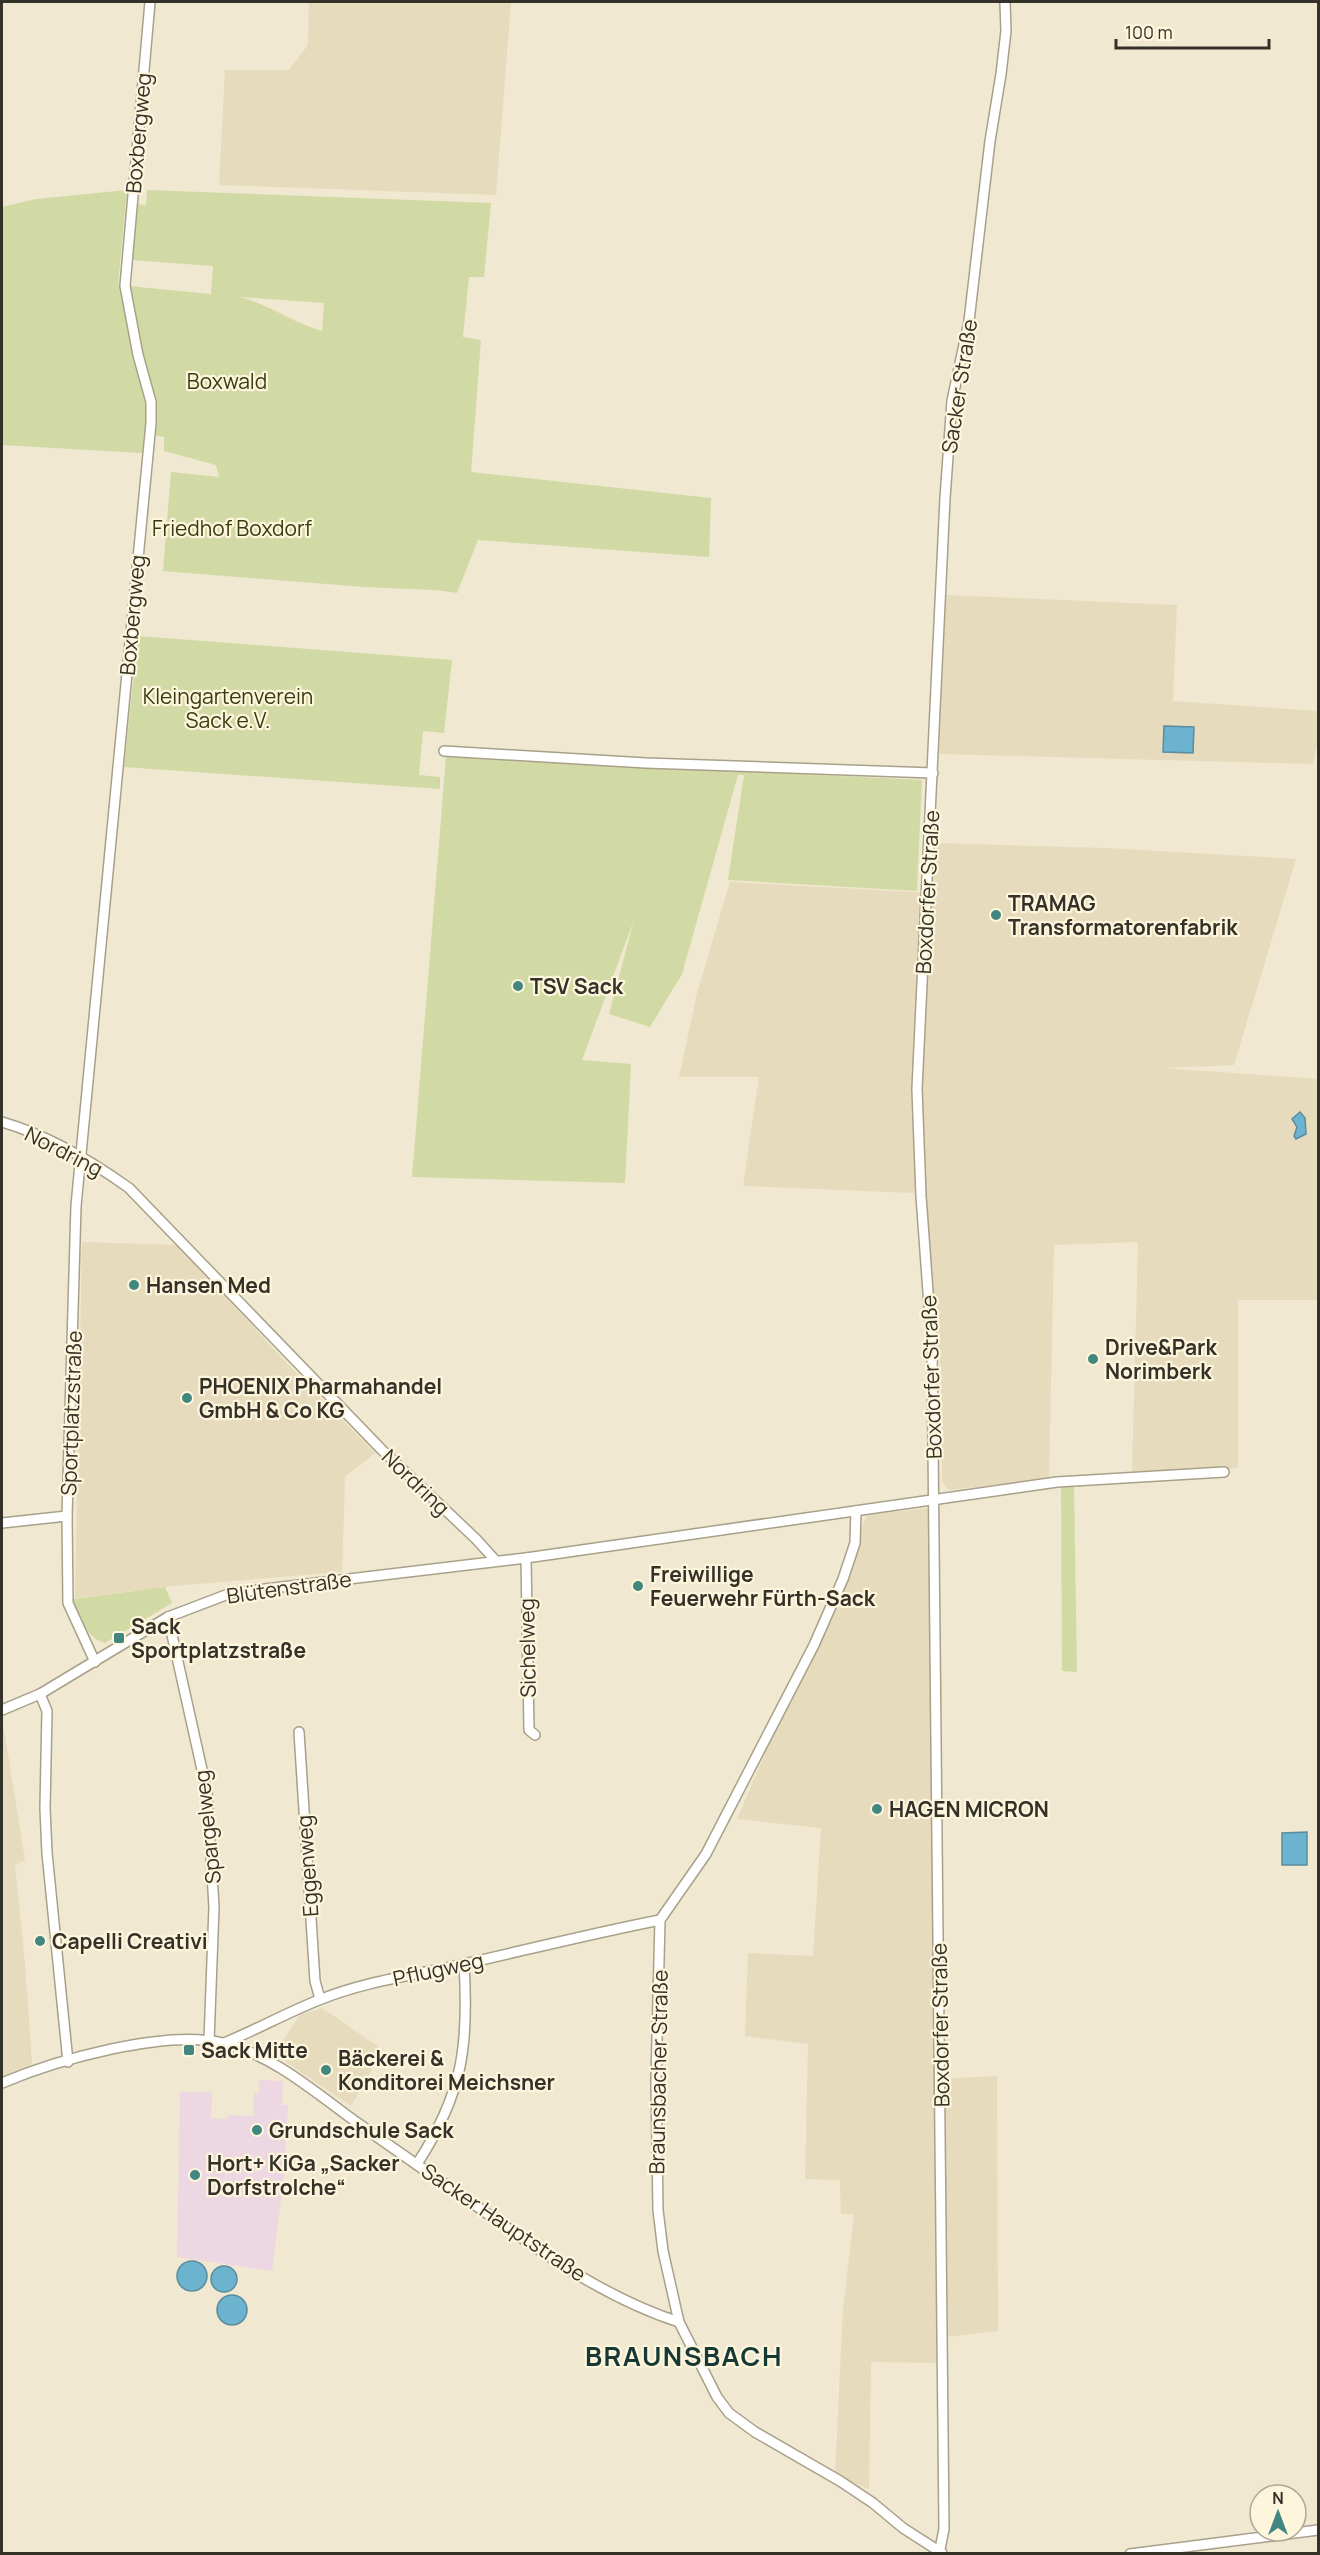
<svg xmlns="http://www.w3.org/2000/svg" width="1320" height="2555" font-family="Manrope,sans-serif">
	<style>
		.built { fill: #e6dbbc }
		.education { fill: #edd7e3 }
		.green { fill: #d1daa4; fill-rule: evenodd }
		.water { fill: #6cb3cf; stroke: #5b8c9d; stroke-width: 1.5 }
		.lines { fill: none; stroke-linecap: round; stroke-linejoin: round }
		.minor-casing { stroke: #a8a089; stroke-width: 12 }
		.minor { stroke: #fff; stroke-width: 9 }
		.poi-dot { fill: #41877f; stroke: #fef5dd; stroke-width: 2 }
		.labels { text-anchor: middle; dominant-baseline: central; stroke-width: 4.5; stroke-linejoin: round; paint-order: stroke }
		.street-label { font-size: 21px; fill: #343128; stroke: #fef5dd }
		.park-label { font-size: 21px; fill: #363c0d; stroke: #fef5dd }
		.poi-label { font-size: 21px; font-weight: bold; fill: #343128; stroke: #fef5dd; text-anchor: start }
		.district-label { font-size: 27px; font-weight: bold; letter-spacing: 1.5px; fill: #173935; stroke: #fef5dd }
	</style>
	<rect width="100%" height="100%" fill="#f0e8d0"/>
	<g class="built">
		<polygon points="309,2 511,2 496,195 219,185 225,70 289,70 308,45"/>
		<polygon points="946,595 1177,605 1173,701 1318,711 1318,739 1313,764 939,754"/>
		<polygon points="935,843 1105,848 1296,859 1234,1065 1163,1068 1318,1079 1318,1300 1238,1300 1238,1468 1132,1474 1138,1242 1054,1245 1049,1479 949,1490 942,1481 941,1370 924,1201 915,1193 743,1186 759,1077 679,1077 697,993 730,882 932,893"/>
		<polygon points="82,1242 177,1245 299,1376 375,1453 345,1477 342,1572 174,1586 75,1598"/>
		<polygon points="931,1508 937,2079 997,2076 998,2331 937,2338 937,2363 871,2362 869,2489 835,2475 843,2309 854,2214 841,2214 840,2180 805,2179 808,2044 745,2036 748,1953 813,1956 821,1828 737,1819 867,1515"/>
		<polygon points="3,1723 25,1860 15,1865 25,1964 32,2064 2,2076"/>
		<polygon points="322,2008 383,2050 351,2106 274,2054 300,2015"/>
	</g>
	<polygon class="education" points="259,2080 283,2081 282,2105 288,2105 284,2175 272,2271 177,2257 180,2092 212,2092 211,2118 227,2119 228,2115 253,2116 254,2093 259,2093"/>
	<g class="green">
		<path d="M 127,190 L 118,285 L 211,294 L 213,266 L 132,260 L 137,204 L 146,205 L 147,190 L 491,203 L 484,277 L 469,277 L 463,337 L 481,340 L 471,472 L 711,498 L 709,557 L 478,540 L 457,593 L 436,590 L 364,587 L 163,571 L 171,472 L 219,477 L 216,465 L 164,451 L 164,437 L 144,434 L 142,453 L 2,445 L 3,435 L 2,439 L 2,207 L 36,199 ZM 239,297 L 324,303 L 322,331 C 293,323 267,303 239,297 Z"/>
		<polygon points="138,636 452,660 444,733 423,731 419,775 440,777 440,789 124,767"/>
		<polygon points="446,757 922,780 917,891 728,880 744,775 738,775 682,974 650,1027 609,1014 634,920 582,1060 631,1064 625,1183 412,1177"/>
		<polygon points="1061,1486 1074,1486 1077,1672 1062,1671"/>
		<path d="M 165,1587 L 172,1603 L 105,1643 C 85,1637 80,1617 73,1599 Z"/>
	</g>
	<g class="water">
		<polygon points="1164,726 1194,727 1193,753 1163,752"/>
		<polygon points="1300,1112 1305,1118 1306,1134 1296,1139 1294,1136 1297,1127 1292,1119"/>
		<polygon points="1307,1832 1307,1865 1282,1865 1282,1833"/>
		<circle cx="192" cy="2276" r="15"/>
		<circle cx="224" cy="2279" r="13"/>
		<circle cx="232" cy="2310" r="15"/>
	</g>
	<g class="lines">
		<g class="minor-casing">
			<g id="minor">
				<polyline points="444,751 646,763 933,773"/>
				<path d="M 2,1122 C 47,1135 90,1160 129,1188 L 382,1450 L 476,1539 L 496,1561"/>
				<polyline points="856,1511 855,1543 843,1579 814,1645 706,1854 660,1920 656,2080 658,2210 663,2251 679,2322 717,2397 729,2413 755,2432 840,2481 873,2503 903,2528 942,2553"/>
				<polyline points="2,1523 67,1516"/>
				<polyline points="526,1558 529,1730 535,1735"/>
				<polyline points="168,1617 207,1792 214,1907 209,2041"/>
				<polyline points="95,1662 68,1603 67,1516 76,1206 151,423 151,402 138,355 125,286 150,2"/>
				<polyline points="40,1694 47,1711 45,1808 47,1853 68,2062"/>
				<polyline points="2,1710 40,1694 168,1617 231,1593 526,1558 1057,1482 1224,1472"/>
				<polyline points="299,1732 315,1981 320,1999"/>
				<path d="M 224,2043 C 256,2030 286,2013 319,2000 C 365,1981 416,1975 464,1964 C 530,1949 594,1933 660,1920"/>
				<path d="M 2,2083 C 56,2060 165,2029 223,2043 C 274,2055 317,2094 359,2124 C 397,2151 436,2178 475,2205 C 538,2250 604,2298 679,2322"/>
				<path d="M 417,2164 C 463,2093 469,2046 464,1964"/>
				<polyline points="939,2554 944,2529 932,1347 921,1196 917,1089 945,498 952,401 969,321 990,141 1001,74 1006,31 1005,2"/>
				<polyline points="1130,2554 1318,2530"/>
			</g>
		</g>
		<use href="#minor" class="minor"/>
	</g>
	<g class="poi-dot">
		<circle cx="996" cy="915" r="6"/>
		<circle cx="518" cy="986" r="6"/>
		<circle cx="134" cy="1285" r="6"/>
		<circle cx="1093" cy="1359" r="6"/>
		<circle cx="187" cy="1398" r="6"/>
		<circle cx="638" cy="1586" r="6"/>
		<rect x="113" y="1632" width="12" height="12" rx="3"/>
		<circle cx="877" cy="1809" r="6"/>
		<circle cx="40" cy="1941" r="6"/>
		<rect x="183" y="2044" width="12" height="12" rx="3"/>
		<circle cx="326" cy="2070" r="6"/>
		<circle cx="257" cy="2130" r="6"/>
		<circle cx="195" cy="2175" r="6"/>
	</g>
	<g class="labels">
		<g class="street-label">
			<text transform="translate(138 133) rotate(-85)">Boxbergweg</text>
			<text transform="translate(959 386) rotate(-81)">Sacker Straße</text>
			<text transform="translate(132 615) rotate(-85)">Boxbergweg</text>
			<text transform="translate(927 892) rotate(-87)">Boxdorfer Straße</text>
			<text transform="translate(64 1151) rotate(27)">Nordring</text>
			<text transform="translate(931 1377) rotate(-92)">Boxdorfer Straße</text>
			<text transform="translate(71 1413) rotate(-88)">Sportplatzstraße</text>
			<text transform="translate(416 1482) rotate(44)">Nordring</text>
			<text transform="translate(289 1587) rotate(-8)">Blütenstraße</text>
			<text transform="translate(527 1648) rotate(-91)">Sichelweg</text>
			<text transform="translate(207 1827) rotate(-96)">Spargelweg</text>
			<text transform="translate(307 1866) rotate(-94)">Eggenweg</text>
			<text transform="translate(438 1969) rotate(-12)">Pflugweg</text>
			<text transform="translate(940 2025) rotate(-91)">Boxdorfer Straße</text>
			<text transform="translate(658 2072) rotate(-89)">Braunsbacher Straße</text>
			<text transform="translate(504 2222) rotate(34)">Sacker Hauptstraße</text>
		</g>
		<g class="park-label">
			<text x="227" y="381">Boxwald</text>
			<text x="232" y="528">Friedhof Boxdorf</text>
			<text x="228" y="696">Kleingartenverein<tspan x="228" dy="24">Sack e.V.</tspan></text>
		</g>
		<g class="poi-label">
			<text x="1008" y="903">TRAMAG<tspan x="1008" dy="24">Transformatorenfabrik</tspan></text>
			<text x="530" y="986">TSV Sack</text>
			<text x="146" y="1285">Hansen Med</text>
			<text x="1105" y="1347">Drive&amp;Park<tspan x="1105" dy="24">Norimberk</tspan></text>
			<text x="199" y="1386">PHOENIX Pharmahandel<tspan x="199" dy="24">GmbH &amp; Co KG</tspan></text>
			<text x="650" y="1574">Freiwillige<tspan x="650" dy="24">Feuerwehr Fürth-Sack</tspan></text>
			<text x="131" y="1626">Sack<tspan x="131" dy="24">Sportplatzstraße</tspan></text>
			<text x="889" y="1809">HAGEN MICRON</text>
			<text x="52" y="1941">Capelli Creativi</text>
			<text x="201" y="2050">Sack Mitte</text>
			<text x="338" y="2058">Bäckerei &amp;<tspan x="338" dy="24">Konditorei Meichsner</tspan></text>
			<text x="269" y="2130">Grundschule Sack</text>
			<text x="207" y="2163">Hort+ KiGa „Sacker<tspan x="207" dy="24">Dorfstrolche“</tspan></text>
		</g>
		<g class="district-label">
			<text x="684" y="2355">BRAUNSBACH</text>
		</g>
	</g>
	<rect width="1320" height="2555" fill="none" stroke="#343128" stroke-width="6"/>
	<g transform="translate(1278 2513)"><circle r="28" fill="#fef5dd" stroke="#ada795" stroke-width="1.5"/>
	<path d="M0-4.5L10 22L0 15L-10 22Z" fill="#41877f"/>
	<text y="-9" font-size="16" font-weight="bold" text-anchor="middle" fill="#343128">N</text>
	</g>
	<path d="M1116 39v9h153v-9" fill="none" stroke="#343128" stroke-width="3"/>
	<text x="1125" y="39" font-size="18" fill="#343128" stroke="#fef5dd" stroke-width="4.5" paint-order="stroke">100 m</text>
</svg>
